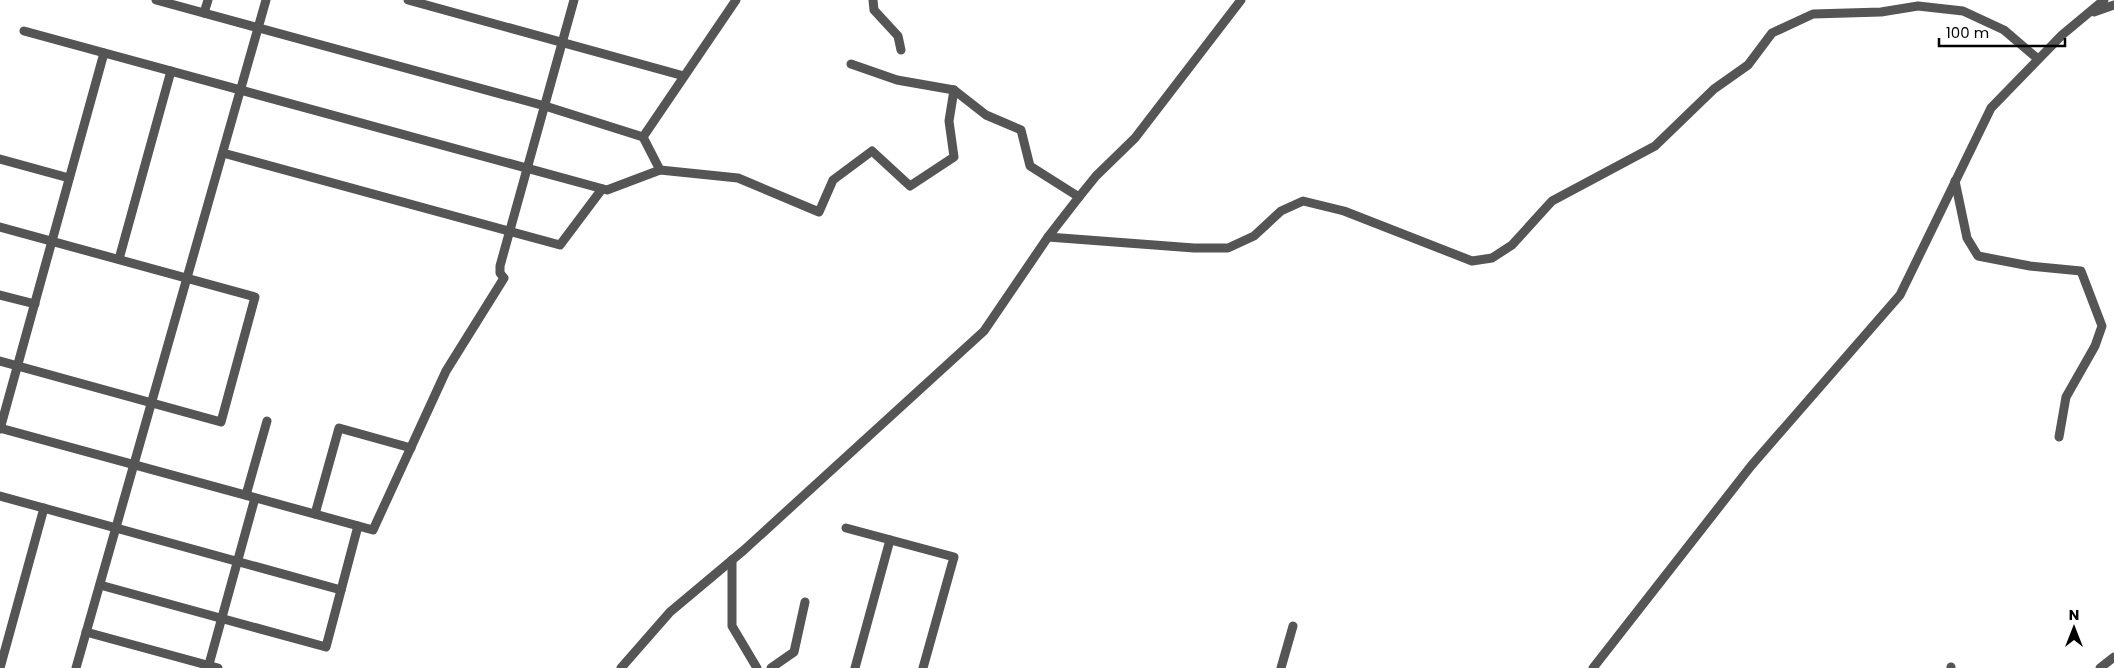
<svg xmlns="http://www.w3.org/2000/svg" width="2114" height="668" font-family="Poppins,sans-serif">
	<style>
		.lines { fill: none; stroke-linecap: round; stroke-linejoin: round }
		.minor { stroke: #555; stroke-width: 9 }
	</style>
	<rect width="100%" height="100%" fill="#fff"/>
	<g class="lines">
		<g class="minor">
			<polyline points="156,0 545,106 643,137"/>
			<polyline points="408,0 684,76"/>
			<polyline points="873,0 874,10 898,36 901,50"/>
			<polyline points="2094,12 2114,5"/>
			<polyline points="204,13 208,0"/>
			<polyline points="24,31 607,190 660,170 643,137 736,0"/>
			<polyline points="851,64 897,80 954,90 986,115 1021,130 1030,166 1079,197"/>
			<polyline points="223,153 560,245 602,189"/>
			<polyline points="0,159 69,178"/>
			<polyline points="660,170 738,178 819,212 833,180 872,151 910,186 954,157 949,121 954,90"/>
			<polyline points="1955,181 1967,238 1978,256 2030,266 2081,271 2102,326 2095,346 2066,397 2059,437"/>
			<polyline points="0,227 255,297 221,422 0,361"/>
			<polyline points="1048,237 1194,248 1228,248 1254,236 1281,211 1303,201 1344,211 1472,261 1492,258 1512,245 1552,201 1655,146 1714,89 1748,65 1772,33 1813,14 1881,12 1918,6 1963,11 2004,30 2038,59"/>
			<polyline points="119,259 171,71"/>
			<polyline points="0,295 35,304"/>
			<polyline points="0,428 373,530 446,371 504,278 500,273 500,266 574,0"/>
			<polyline points="0,429 104,53"/>
			<polyline points="246,495 267,421"/>
			<polyline points="0,496 341,590"/>
			<polyline points="315,514 339,428 411,448"/>
			<polyline points="846,528 954,557 923,668"/>
			<polyline points="732,560 732,626 757,668"/>
			<polyline points="100,585 326,647 358,526"/>
			<polyline points="86,632 218,668"/>
			<polyline points="1951,667 1951,668"/>
			<polyline points="0,668 44,508"/>
			<polyline points="76,668 266,0"/>
			<polyline points="208,668 255,498"/>
			<polyline points="621,668 670,612 744,550 984,331 1048,237 1079,197 1096,176 1135,138 1241,0"/>
			<polyline points="771,668 794,652 805,602"/>
			<polyline points="855,668 890,540"/>
			<polyline points="1281,668 1293,626"/>
			<polyline points="1593,668 1751,466 1900,295 1991,108 2062,35 2104,0"/>
			<polyline points="2100,668 2114,657"/>
		</g>
	</g>
	<g transform="translate(2074 628)" stroke="#ffffff" stroke-width="4" paint-order="stroke">
	<path d="M0-4L9 19L0 12L-9 19Z" fill="#000000"/>
	<text y="-8" font-size="14" font-weight="bold" text-anchor="middle" fill="#000000">N</text>
	</g>
	<path d="M1939 38v8h126v-8" fill="none" stroke="#000000" stroke-width="2.5"/>
	<text x="1946" y="38" font-size="15" fill="#000000" stroke="#ffffff" stroke-width="4" paint-order="stroke">100 m</text>
</svg>
